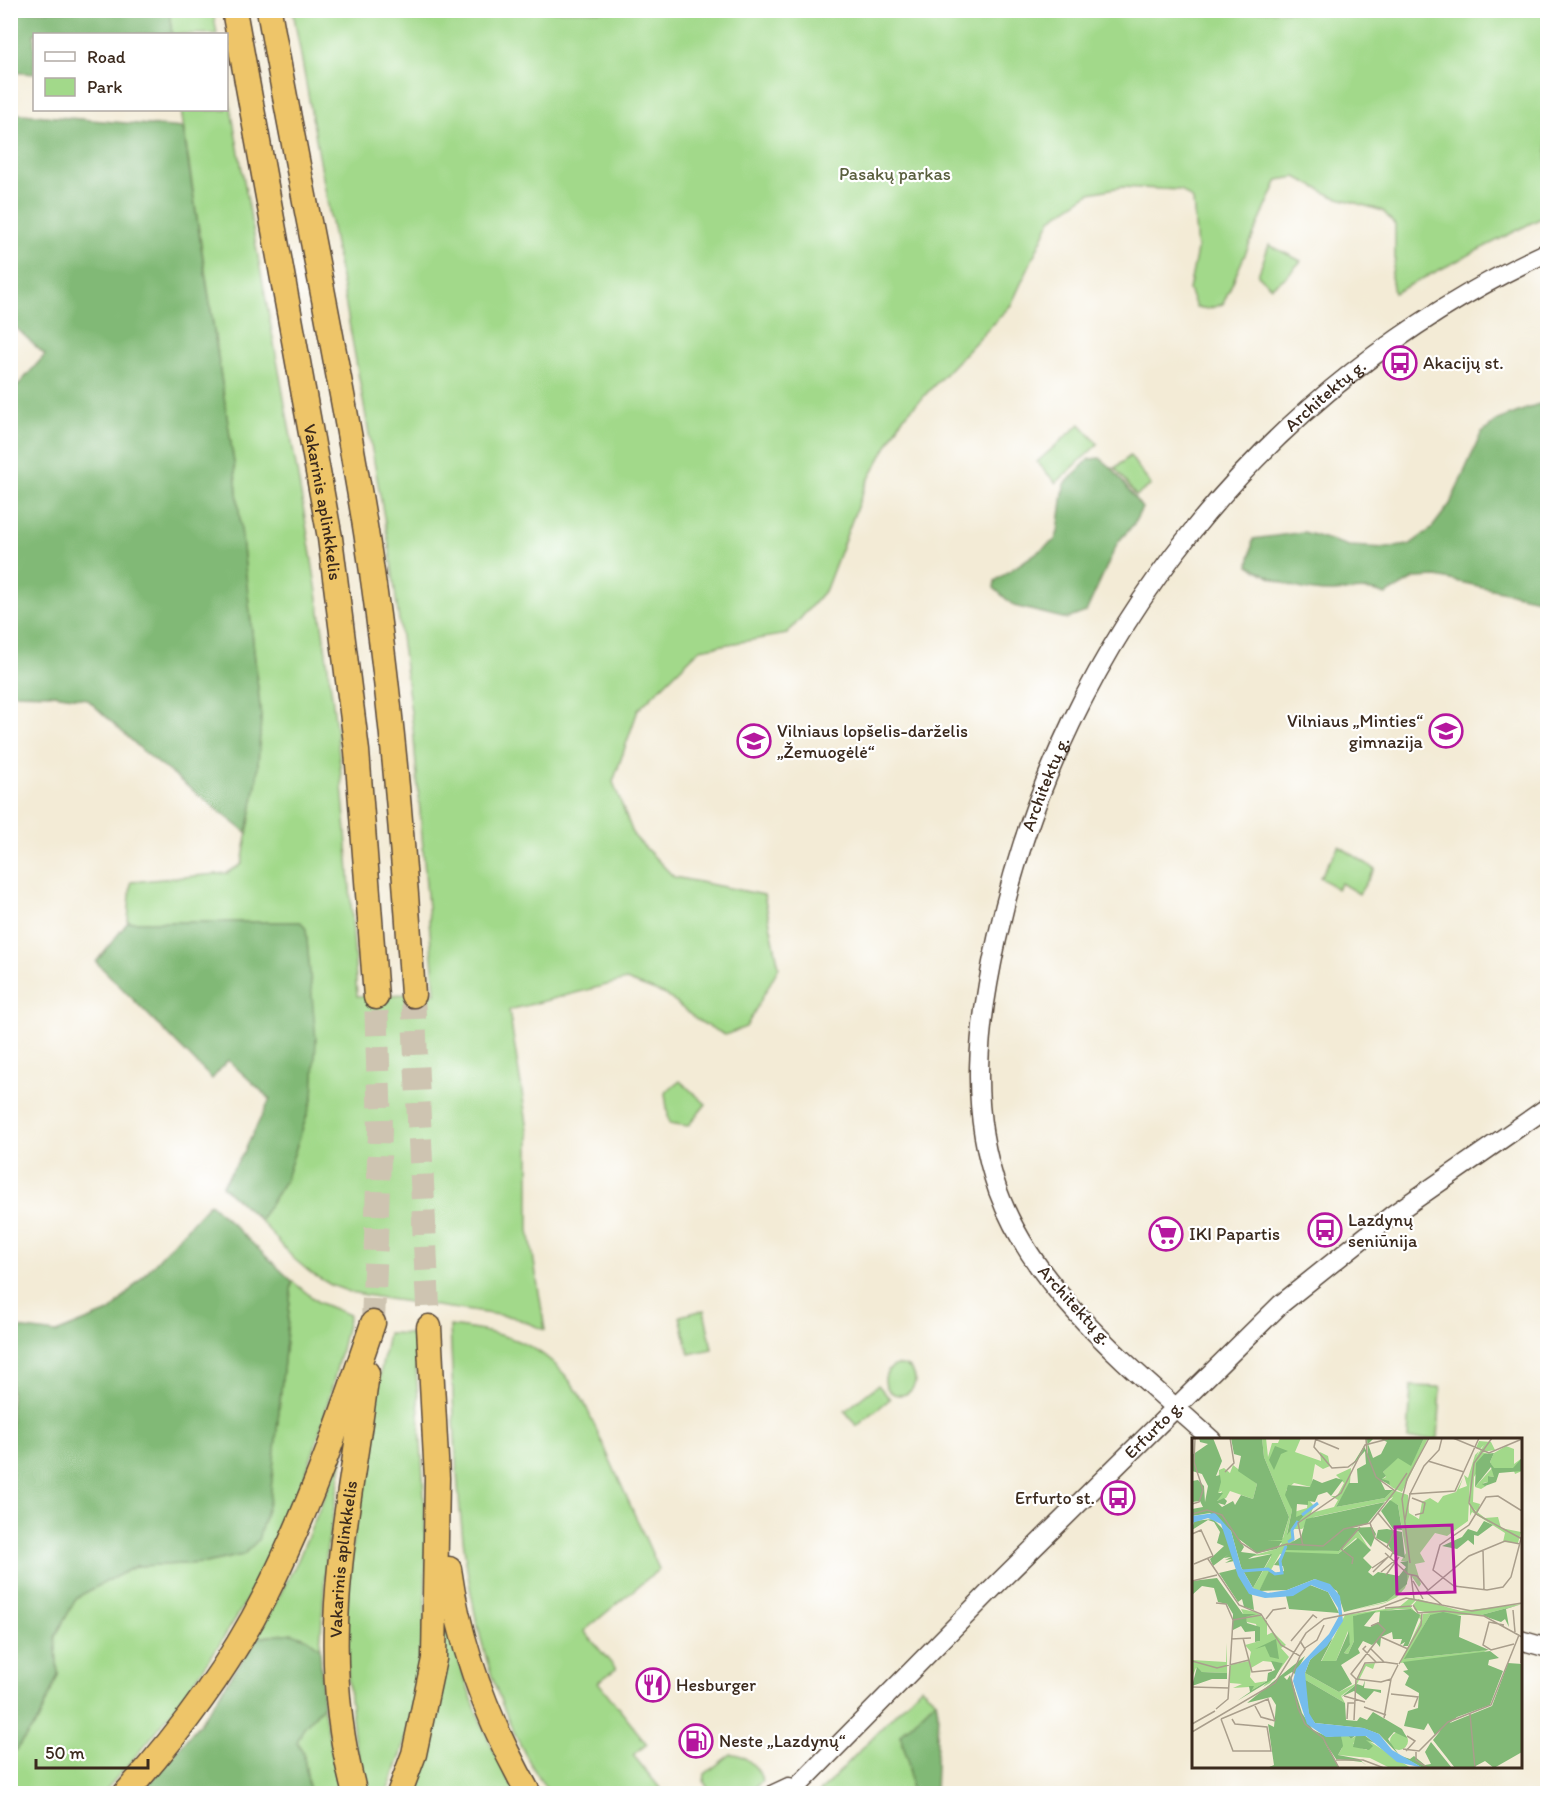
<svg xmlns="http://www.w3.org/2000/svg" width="1558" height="1804" font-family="Itim,sans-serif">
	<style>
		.green { fill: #a2d98a; stroke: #6e8254; stroke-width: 1.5 }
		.forest { fill: #81b976; stroke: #5e724a; stroke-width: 1.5 }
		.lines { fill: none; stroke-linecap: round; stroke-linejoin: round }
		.trunk-tunnel { stroke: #cec4b1; stroke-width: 24; stroke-dasharray: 24 12; stroke-linecap: butt }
		.tertiary-casing { stroke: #57473a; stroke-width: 21 }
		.trunk-casing { stroke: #57473a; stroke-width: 27 }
		.tertiary { stroke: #fff; stroke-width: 18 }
		.trunk { stroke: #eec569; stroke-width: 24 }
		.labels { text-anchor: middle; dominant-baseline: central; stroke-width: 4.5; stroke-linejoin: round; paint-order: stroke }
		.park-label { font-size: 18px; fill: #5a5f3e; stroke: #fff }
		.poi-label { font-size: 18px; fill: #3b2a1e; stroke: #fff; text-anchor: start }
		.street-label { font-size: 18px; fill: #3b2a1e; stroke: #fff }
		.inset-river { fill: none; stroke: #75bded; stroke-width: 3 }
		.inset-road { fill: none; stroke: #a99e8c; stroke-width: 1.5 }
		.view { fill: #b5179e; fill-opacity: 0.15; stroke: #b5179e; stroke-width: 3 }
		.inset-edge { fill: none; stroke: #3b2a1e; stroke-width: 3 }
	</style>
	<rect width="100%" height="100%" fill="#fff"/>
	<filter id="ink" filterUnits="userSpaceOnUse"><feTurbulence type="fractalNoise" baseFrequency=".0167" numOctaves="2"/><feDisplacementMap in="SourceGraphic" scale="12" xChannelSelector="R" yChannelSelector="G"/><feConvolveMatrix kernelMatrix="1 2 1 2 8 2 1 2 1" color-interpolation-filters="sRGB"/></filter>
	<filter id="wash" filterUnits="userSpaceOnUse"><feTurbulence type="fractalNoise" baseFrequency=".008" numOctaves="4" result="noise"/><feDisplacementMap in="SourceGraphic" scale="24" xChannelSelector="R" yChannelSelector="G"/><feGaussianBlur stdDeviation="1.35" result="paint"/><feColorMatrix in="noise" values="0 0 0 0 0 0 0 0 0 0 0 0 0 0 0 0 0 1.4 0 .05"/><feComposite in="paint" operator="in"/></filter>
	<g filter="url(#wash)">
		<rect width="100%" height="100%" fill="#f3ebd6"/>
		<g class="green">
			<polygon points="169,11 213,11 217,34 172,34"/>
			<path d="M 293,11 L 1547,11 L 1547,215 L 1394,293 L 1391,276 L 1395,260 L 1395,225 L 1383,211 L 1332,196 L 1296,177 L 1278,180 L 1223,304 L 1208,309 L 1196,307 L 1189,290 L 1197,250 L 1193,200 L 1181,190 L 1121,187 L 1090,193 L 1051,219 L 1011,305 L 902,419 L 865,486 L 826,589 L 787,634 L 700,649 L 638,710 L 613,782 L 634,836 L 674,877 L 764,895 L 779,967 L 746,1027 L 725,1035 L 697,1020 L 666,995 L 626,980 L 509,1010 L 529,1136 L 529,1230 L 545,1330 L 513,1317 L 388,1299 L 350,1292 L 331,1285 L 312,1274 L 293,1258 L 260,1220 L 285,1181 L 313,1097 L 315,1040 L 306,929 L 300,922 L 128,922 L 131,882 L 227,873 L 242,864 L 257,779 L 261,717 L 234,463 L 181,110 L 226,110 L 227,86 C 264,297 308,507 335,719 C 346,811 351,903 357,996 L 435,993 L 413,728 L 389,545 Z"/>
			<polygon points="1269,245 1301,261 1285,278 1271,287 1258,275"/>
			<polygon points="1080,424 1098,444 1056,483 1037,462"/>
			<polygon points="1130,456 1151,485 1136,496 1115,468"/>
			<polygon points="1339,846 1375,869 1359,894 1341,883 1337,889 1320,877"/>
			<polygon points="680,1081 706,1104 688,1126 669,1123 665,1093"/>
			<path d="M 292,1281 L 318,1302 L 349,1315 C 341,1350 333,1386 323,1421 C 282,1563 202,1686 103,1793 L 11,1793 L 10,1757 L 38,1721 L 58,1675 L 55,1637 L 77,1597 L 136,1566 L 206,1563 L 270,1499 Z"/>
			<polygon points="704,1310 712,1349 689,1354 680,1316"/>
			<path d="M 450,1326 C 513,1334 551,1345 584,1402 L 659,1569 L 584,1631 L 616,1669 L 598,1682 L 647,1744 L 633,1755 L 664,1793 L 549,1793 C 454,1656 458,1486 450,1326 Z"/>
			<path d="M 388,1333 L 414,1334 C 421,1477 448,1661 386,1793 L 368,1794 L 354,1738 L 343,1626 L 358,1494 Z"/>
			<circle cx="900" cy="1380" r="15"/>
			<polygon points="878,1385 890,1399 857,1426 845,1411"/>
			<polygon points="1411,1386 1441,1387 1438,1439 1408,1439"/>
			<path d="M 345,1448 L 327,1548 L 320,1648 C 300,1633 281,1633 257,1638 L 298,1560 Z"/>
			<path d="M 446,1616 C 464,1682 482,1734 516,1793 L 410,1794 Z"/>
			<polygon points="921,1687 936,1700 900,1735 908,1760 911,1793 818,1794"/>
			<polygon points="323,1706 338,1782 341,1793 310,1793 303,1752 297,1742 304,1727"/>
			<path d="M 731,1754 C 744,1753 761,1769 762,1782 L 747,1793 L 711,1793 L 704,1782 L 705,1774 Z"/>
		</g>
		<g class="forest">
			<polygon points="10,11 169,11 172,34 34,34 34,74 11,72"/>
			<polygon points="11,113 183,128 234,463 261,717 257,779 247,833 144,752 87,699 53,694 11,693 11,393 45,355 11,323"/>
			<path d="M 1547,401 L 1547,601 L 1437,577 L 1415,578 L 1386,595 C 1367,587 1354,591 1334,592 C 1303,593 1275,582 1249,565 L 1253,539 L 1304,532 L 1349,546 L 1386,548 L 1409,545 L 1431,529 L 1450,504 L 1481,434 L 1498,420 Z"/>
			<polygon points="1100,458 1112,468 1142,508 1133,525 1118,542 1086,612 1067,619 1014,606 994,588 995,581 1055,540 1058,532 1064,485 1089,459"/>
			<polygon points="128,922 301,922 306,929 316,1040 313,1097 285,1181 260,1220 222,1186 244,1152 270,1099 228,1060 212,1079 96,962"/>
			<polygon points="210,1203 292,1281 270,1499 258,1540 243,1555 206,1563 136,1566 77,1597 55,1637 58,1675 38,1721 11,1756 11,1327 56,1333 111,1311"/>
			<polygon points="292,1633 306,1638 320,1648 323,1706 304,1727 297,1742 303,1752 310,1793 140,1794 200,1723 257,1638"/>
			<polygon points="936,1700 938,1711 935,1793 911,1793 908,1760 900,1735"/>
		</g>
	</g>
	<g filter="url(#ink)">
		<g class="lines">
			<g class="trunk-tunnel">
				<polyline points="413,995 429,1327"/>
				<polyline points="373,1323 380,1130 376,997"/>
			</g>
			<g class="tertiary-casing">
				<g id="tertiary">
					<path id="s1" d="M 1212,1440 C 1134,1369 1035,1293 998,1191 C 968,1106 978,1025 997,939 C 1062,638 1269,381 1548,252"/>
					<polyline points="1520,1640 1548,1648"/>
					<path id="s2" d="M 795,1789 L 999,1582 L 1281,1304 L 1391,1216 L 1548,1107"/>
					<polyline points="774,1794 789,1787 800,1794"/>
				</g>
			</g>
			<g class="trunk-casing">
				<g id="trunk">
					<path id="s3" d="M 234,10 L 330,538 L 357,751 L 376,997"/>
					<path d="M 269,10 C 300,185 338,357 366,532 C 390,686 403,840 413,995"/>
					<path d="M 449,1569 C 460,1649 489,1723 529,1794"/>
					<path d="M 125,1794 C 179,1734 230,1665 266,1594 C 310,1507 342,1415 373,1323"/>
					<path id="s4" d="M 355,1794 C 314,1642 348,1523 367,1373"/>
					<polyline points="399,1794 414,1754 434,1659 437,1478 429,1327"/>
				</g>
			</g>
			<use href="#tertiary" class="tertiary"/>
			<use href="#trunk" class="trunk"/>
		</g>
	</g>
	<defs>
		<g id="bus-ring" transform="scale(1.725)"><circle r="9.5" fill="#fff" stroke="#b5179e" stroke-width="1.5"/><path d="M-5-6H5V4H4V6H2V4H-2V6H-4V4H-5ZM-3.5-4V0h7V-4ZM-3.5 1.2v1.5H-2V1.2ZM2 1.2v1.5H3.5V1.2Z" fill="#b5179e"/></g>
		<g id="school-ring" transform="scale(1.725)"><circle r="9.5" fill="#fff" stroke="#b5179e" stroke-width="1.5"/><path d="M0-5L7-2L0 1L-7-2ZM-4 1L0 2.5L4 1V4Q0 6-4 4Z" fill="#b5179e"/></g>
		<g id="supermarket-ring" transform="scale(1.725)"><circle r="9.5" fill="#fff" stroke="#b5179e" stroke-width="1.5"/><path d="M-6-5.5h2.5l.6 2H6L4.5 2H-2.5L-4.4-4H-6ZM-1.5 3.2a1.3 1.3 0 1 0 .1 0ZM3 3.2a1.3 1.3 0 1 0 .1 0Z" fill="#b5179e"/></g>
		<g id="restaurant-ring" transform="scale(1.725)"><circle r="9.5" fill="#fff" stroke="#b5179e" stroke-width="1.5"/><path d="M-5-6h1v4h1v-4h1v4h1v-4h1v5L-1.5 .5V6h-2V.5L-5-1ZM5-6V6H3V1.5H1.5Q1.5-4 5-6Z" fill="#b5179e"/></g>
		<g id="fuel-ring" transform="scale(1.725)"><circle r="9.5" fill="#fff" stroke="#b5179e" stroke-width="1.5"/><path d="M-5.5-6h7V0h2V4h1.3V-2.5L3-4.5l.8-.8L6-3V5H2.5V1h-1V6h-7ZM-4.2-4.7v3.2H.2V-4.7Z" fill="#b5179e"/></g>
	</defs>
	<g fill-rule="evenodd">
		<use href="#bus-ring" x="1400" y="363"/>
		<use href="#school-ring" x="1446" y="731"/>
		<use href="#school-ring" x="754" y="741"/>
		<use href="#bus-ring" x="1325" y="1230"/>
		<use href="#supermarket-ring" x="1166" y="1234"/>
		<use href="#bus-ring" x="1118" y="1498"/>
		<use href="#restaurant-ring" x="653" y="1685"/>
		<use href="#fuel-ring" x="696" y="1741"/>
	</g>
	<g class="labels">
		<g class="park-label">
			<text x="895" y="174">Pasakų parkas</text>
		</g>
		<g class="poi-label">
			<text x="1423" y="363">Akacijų st.</text>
			<text x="1423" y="721" text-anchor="end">Vilniaus „Minties“<tspan x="1423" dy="21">gimnazija</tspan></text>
			<text x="777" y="731">Vilniaus lopšelis-darželis<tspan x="777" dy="21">„Žemuogėlė“</tspan></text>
			<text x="1348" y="1220">Lazdynų<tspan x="1348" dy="21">seniūnija</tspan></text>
			<text x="1189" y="1234">IKI Papartis</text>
			<text x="1095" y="1498" text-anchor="end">Erfurto st.</text>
			<text x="676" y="1685">Hesburger</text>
			<text x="719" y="1741">Neste „Lazdynų“</text>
		</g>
		<g class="street-label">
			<text stroke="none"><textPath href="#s1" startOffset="1234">Architektų g.</textPath></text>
			<text stroke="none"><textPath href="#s3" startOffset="500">Vakarinis aplinkkelis</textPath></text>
			<text stroke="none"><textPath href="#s1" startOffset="750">Architektų g.</textPath></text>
			<text transform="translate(1075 1305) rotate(48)">Architektų g.</text>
			<text stroke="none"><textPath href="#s2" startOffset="508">Erfurto g.</textPath></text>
			<text stroke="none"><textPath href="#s4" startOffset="237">Vakarinis aplinkkelis</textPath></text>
		</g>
	</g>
	<g transform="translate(1192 1438)">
		<rect width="330" height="330" fill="#f3ebd6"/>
		<path d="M 70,0 L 74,0 L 76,19 L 80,5 L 86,5 L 88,0 L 109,0 L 103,14 L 129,23 L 128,14 L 136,18 L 138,28 L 131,31 L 123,26 L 119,49 L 102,45 L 94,52 L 100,72 L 95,96 L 98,92 L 101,95 L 102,103 L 95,111 L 147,113 L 166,93 L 177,111 L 164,100 L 146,116 L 88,116 L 67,153 L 61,150 L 79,119 L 78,116 L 55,119 L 85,111 L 90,105 L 75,103 L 91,100 L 97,79 L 72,19 ZM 232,0 L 236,0 L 210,54 L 201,50 L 190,41 L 194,39 L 191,34 L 206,19 L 223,18 ZM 287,3 L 299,4 L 303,12 L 290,14 L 297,16 L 282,39 L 281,64 L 288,66 L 286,74 L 280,70 L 293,80 L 306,79 L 309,90 L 329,94 L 326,105 L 311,104 L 313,95 L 280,74 L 278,78 L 278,42 L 276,83 L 255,98 L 243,95 L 228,115 L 233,124 L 223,126 L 229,146 L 227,149 L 218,136 L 213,150 L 205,159 L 193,165 L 161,172 L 194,164 L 215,145 L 215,123 L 209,123 L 214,115 L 206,67 L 198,63 L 201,59 L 192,64 L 122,79 L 110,91 L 100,91 L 111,76 L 101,81 L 102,74 L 115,70 L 116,61 L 122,68 L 119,75 L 142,69 L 146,62 L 139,58 L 145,58 L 152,45 L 144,37 L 159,30 L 158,45 L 144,69 L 193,60 L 201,52 L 216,57 L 217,75 L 227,81 L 230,64 L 238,60 L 246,65 L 251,58 L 264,54 L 271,40 L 267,51 L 275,48 L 272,37 L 276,40 L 283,17 L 287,13 L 284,19 L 292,7 L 288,11 L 284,10 ZM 314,8 L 322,11 L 322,26 L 330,20 L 330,33 L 323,36 L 321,30 L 302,30 L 302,39 L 296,38 L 296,44 L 291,45 L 294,48 L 289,51 L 283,49 L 301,29 L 298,24 L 302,15 ZM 41,27 L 65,46 L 61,61 L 38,53 L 34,60 L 25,63 L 30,53 L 26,55 L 27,32 L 32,30 L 38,35 ZM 218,160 L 225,161 L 218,168 L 224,175 L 230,177 L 230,183 L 231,176 L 238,175 L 223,172 L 221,167 L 226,161 L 269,173 L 330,166 L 289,177 L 238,177 L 213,221 L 295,212 L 289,216 L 208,225 L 229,182 L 219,171 L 206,171 L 162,178 L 162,203 L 156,216 L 152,215 L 158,207 L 156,193 L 144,223 L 129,224 L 153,177 L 207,169 ZM 49,171 L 64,174 L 75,183 L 75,197 L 81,194 L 94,207 L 89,210 L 97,219 L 78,245 L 27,274 L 71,249 L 91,225 L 71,223 L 59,230 L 58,239 L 63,245 L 75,243 L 60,252 L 57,249 L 41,250 L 50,246 L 38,245 L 38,227 L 57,223 L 59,214 L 53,207 L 68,203 L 64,186 L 55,184 ZM 35,205 L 35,235 L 10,234 L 4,230 L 0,240 L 0,222 L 34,224 ZM 183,225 L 181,231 L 174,228 L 165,246 L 149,258 L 153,265 L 112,241 L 113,235 L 147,254 L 163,246 L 173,226 ZM198 303a9 9 0 1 1 18 0a9 9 0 1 1-18 0ZM 154,296 L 159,301 L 164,298 L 165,304 L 161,305 L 166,309 L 175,312 L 174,301 L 219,330 L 198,330 L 178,320 L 146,317 L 150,310 L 149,297 Z" fill="#a2d98a"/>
		<path d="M 7,0 L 21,0 L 27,15 L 30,23 L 24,38 L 28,37 L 29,44 L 26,55 L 31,55 L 25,63 L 32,60 L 35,63 L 33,67 L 26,65 L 30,69 L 41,63 L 43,67 L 49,57 L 61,61 L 65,46 L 46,33 L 49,18 L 42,16 L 39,0 L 70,0 L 72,19 L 97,79 L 90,102 L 75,103 L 90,103 L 85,111 L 65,115 L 47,101 L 52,109 L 49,114 L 65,116 L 56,121 L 80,116 L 61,150 L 49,129 L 39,93 L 18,75 L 0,78 L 0,71 L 11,69 L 8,63 L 0,64 L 0,43 L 6,42 L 12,48 L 13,64 L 16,48 L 10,36 L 0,33 L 0,17 L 16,6 L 8,4 ZM 175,0 L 182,0 L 176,6 L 181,20 L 189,16 L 195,4 L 187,0 L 232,0 L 219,28 L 206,20 L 191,34 L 194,38 L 190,41 L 197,43 L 198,47 L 185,40 L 176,18 ZM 83,8 L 96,13 L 89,16 L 82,32 L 77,22 ZM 172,8 L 193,52 L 201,52 L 193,60 L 144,69 L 157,45 L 166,45 L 165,31 L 174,26 L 173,13 L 159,29 ZM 302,15 L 298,24 L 302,30 L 321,30 L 330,20 L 330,33 L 307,35 L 304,44 L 293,48 L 290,46 L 296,44 L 296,38 L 302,39 L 299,29 L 283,49 L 284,25 L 292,16 ZM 144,40 L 151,42 L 139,58 L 135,54 L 126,57 L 123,64 L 116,63 L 116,67 L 105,66 L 104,79 L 115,74 L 95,97 L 100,72 L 93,57 L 96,47 L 118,49 L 121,41 L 130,45 ZM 198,62 L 206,67 L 210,92 L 201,91 L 189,73 ZM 193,64 L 175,86 L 159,90 L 180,89 L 184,96 L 179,109 L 166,93 L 147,113 L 93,112 L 95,107 L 109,99 L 114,81 ZM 21,81 L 33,93 L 42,123 L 33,125 L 40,121 L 33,122 L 39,119 L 32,120 L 37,116 L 21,128 L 18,121 L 32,108 L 25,105 L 28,94 L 22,84 L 16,82 L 0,92 L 2,83 ZM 292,83 L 301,87 L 286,98 L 282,97 L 282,107 L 276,102 L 265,111 L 250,108 L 270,99 L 276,91 L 285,94 ZM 195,91 L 210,94 L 213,120 L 201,116 L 196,106 L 184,100 L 186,92 ZM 166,100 L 179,112 L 171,120 L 180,129 L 176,134 L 181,138 L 186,134 L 207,138 L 214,129 L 208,124 L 216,123 L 215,146 L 195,163 L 152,174 L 145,153 L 123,141 L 95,152 L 67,153 L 78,131 L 84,135 L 92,133 L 91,128 L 82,127 L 92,114 L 146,116 ZM 44,131 L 60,157 L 62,172 L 52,169 L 50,161 L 46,164 L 27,135 ZM 25,140 L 51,176 L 64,176 L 54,179 L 55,185 L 68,189 L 68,203 L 63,204 L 63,193 L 53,194 L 49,188 L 41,192 L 41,176 L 35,166 L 26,164 L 22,150 L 10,148 L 0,157 L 0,143 ZM 118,147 L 136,154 L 147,175 L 97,171 L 94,158 ZM 330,166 L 314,171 L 317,189 L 313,181 L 309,184 L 289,177 ZM 219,171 L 228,177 L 216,208 L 211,208 L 213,204 L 208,207 L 210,201 L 201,201 L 200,194 L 189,199 L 188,209 L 184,204 L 180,207 L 171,203 L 166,211 L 168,215 L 149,227 L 160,246 L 147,254 L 113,235 L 118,222 L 141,200 L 129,223 L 144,223 L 157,193 L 158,207 L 152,215 L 156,216 L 162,203 L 161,178 L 184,173 L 172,188 L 178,189 L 187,184 L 188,173 ZM 251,174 L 269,178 L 267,199 L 297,212 L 212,221 L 238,177 ZM 84,201 L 87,221 L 78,219 L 73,208 L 63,211 ZM 298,213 L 307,220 L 297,222 L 296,227 L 311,233 L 298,267 L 265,279 L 243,297 L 236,285 L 232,292 L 212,288 L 216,273 L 226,270 L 227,255 L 213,247 L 217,238 L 211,233 L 216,232 L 211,224 ZM 113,218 L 103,236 L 100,234 L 92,239 L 95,242 L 98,237 L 110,275 L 121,292 L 136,299 L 149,297 L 151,308 L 146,317 L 167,321 L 175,328 L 170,324 L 144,321 L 132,303 L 147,330 L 75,330 L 82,327 L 76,286 L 82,289 L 84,267 L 79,259 L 55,265 ZM 79,223 L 91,225 L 83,240 L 45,263 L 58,254 L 57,248 L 62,248 L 60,252 L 75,243 L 76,235 L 83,232 ZM 316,225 L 330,226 L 330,314 L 302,330 L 293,323 L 280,330 L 263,330 L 241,302 L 253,287 L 300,268 ZM 5,229 L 10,234 L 35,235 L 35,241 L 20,241 L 0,248 ZM 112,241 L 153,265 L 154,282 L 165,283 L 168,279 L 175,282 L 181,274 L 210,291 L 215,300 L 202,294 L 196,301 L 207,317 L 187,296 L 171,290 L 123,285 L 117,277 ZM 173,242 L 172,250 L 189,252 L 189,255 L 182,253 L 174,262 L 162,253 L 149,259 L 165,246 L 171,248 ZM 154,296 L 172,297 L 183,305 L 174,302 L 181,308 L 177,312 L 161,309 L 164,297 L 159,301 ZM 239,304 L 260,330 L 231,330 L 209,318 L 218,321 L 222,318 L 233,327 L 239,326 L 233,314 Z" fill="#81b976"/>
		<path d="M 23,75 L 39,93 L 49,129 L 61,150 L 76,155 L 95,152 L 123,141 L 138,146 L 148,158 L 151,183 L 135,208 L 118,222 L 113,235 L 117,275 L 123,285 L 172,290 L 187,296 L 200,312 L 231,330 L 205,324 L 174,298 L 134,299 L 115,286 L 101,243 L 104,231 L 137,196 L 147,178 L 146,170 L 136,154 L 119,147 L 101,158 L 73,160 L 57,156 L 46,138 L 29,86 L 16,80 L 0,85 L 0,78 Z" fill="#75bded"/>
		<path class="inset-river" d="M 110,77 L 126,65M 96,104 L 101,101 L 100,92 L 106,83M 50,133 L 76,131 L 83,136 L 90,135 L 88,123 L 94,108"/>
		<path class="inset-road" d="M 124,0 L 122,9 L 140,30 L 156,29 L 164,23M 261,0 L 297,15 L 330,1M 300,0 L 282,25 L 277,65 L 284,76 L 330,101M 123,1 L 147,11M 236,23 L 272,34M 2,24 L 3,0M 33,34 L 42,25 L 38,0M 203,53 L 215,35M 217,56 L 263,53 L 287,0M 218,56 L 232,28 L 247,12 L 250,0M 220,60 L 233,65 L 231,75 L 223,77M 0,66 L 7,64 L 11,52 L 2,24M 330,73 L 306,58 L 294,59 L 277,87 L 248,107 L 241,132 L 262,148 L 295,152 L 311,149 L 319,139 L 330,97M 186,75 L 202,94 L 195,109M 0,76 L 15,72 L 30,77 L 49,105 L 65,115 L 95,106 L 131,108 L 152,91 L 178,85 L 203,53 L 184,39 L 175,16 L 174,0M 213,82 L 218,56M 178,85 L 183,100 L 201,114 L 198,120M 0,96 L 9,92 L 21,118 L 2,126M 111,108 L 106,85 L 149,55 L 173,7 L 196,1M 291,112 L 292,152M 193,115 L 216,136 L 225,138 L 236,152M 16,121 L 47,167 L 69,176 L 89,207 L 108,218 L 99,240 L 106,270 L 113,286 L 131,300 L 147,330M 218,125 L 210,61 L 215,41 L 237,0M 160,126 L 161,120 L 149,111 L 168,89M 180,130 L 196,119M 181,134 L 197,118M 189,134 L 207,119 L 194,137M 219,137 L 222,161M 0,143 L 25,137M 221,143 L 231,161M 234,154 L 277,118 L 313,103 L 328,106M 235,155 L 250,167M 24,165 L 34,166 L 41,182M 221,167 L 226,175 L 252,173 L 292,178 L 330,199M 193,170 L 220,168M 321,172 L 323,194M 74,181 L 81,172 L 94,170M 312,187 L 297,184 L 291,207 L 299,212 L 322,206M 189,199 L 216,211M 51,200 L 60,234 L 80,232M 39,201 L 59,200M 99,203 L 121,177 L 125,180M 174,208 L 171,211 L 184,224M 113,210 L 125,202 L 132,187M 178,210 L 192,224 L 206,226M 108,218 L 113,211 L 108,203M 0,223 L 25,230 L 57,222M 329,225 L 330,207M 207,226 L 229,187 L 230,175M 164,241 L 189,244 L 199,241M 165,241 L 173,225 L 192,224M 0,249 L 37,250M 199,256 L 226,259 L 222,269M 152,258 L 173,264M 63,268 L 69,279 L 83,283M 172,269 L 194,277M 24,271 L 36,261 L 41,182 L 69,177M 278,276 L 283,330M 192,280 L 199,241 L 206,227M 29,281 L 41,313 L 79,313 L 75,289 L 43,286 L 40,281M 29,281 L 76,261 L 83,283M 155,281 L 156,265 L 162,265M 162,282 L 164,241 L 159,236 L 193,192 L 186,185 L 179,188M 0,286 L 23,273M 0,294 L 83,245 L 114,195 L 132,181 L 187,170 L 214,160 L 280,173 L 330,165M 211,311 L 227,313 L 256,284 L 299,267 L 327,197M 214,313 L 223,303 L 215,298M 224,314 L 224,322 L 236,330M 144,322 L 171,322 L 192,330"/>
		<path class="view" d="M 260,87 L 263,154 L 205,156 L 203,89 Z"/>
		<rect width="330" height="330" class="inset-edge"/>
	</g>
	<rect width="1558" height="1804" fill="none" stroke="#fff" stroke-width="36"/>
	<rect x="33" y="33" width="195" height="78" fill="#ffffff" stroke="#b1aaa5" stroke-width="1.5"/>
	<rect x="45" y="52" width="30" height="9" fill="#ffffff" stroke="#b1aaa5" stroke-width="1.5"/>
	<text x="87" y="63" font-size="18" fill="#3b2a1e">Road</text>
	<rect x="45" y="78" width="30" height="18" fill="#a2d98a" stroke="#b1aaa5" stroke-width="1.5"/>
	<text x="87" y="93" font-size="18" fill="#3b2a1e">Park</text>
	<path d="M36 1759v9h112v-9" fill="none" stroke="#3b2a1e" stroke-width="3"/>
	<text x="45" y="1759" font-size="18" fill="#3b2a1e" stroke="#ffffff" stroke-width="4.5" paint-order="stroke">50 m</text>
</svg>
